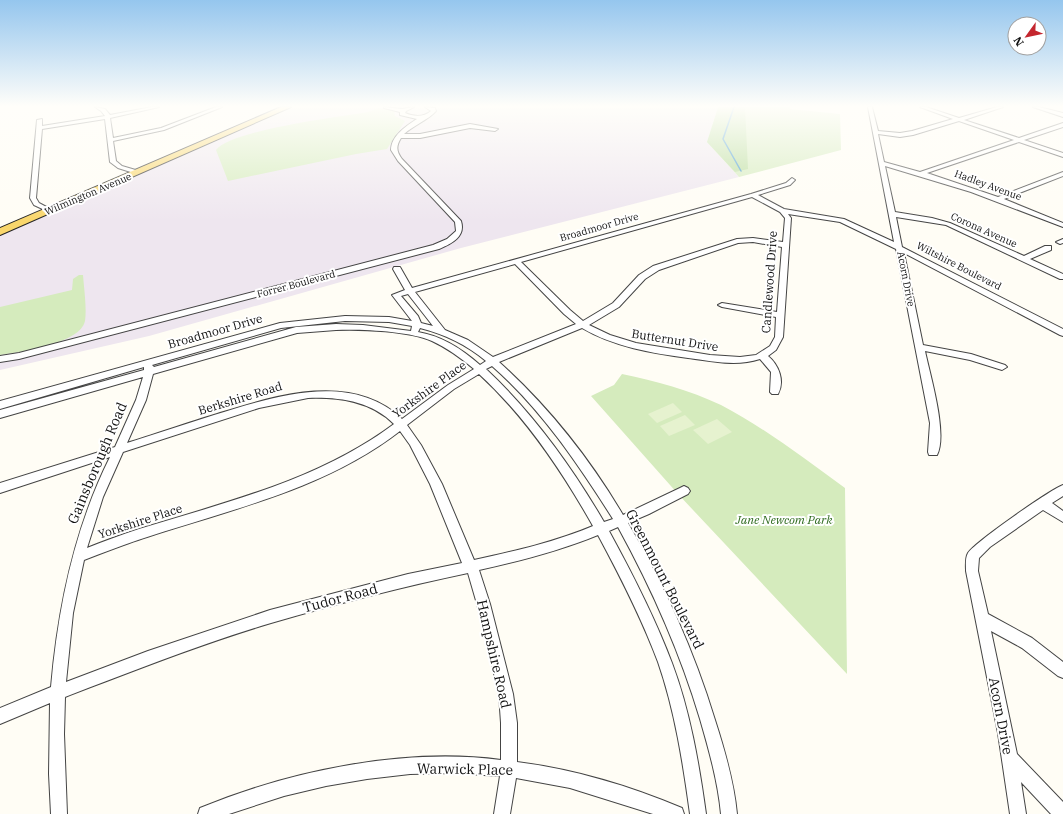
<svg xmlns="http://www.w3.org/2000/svg" width="1063" height="814" font-family="'IBM Plex Serif',serif">
	<style>
		.industrial { fill: #eee6ef }
		.green { fill: #d5ebbd }
		.forest { fill: #b9dc9c }
		.pitch { fill: #e6f2cf }
		.lines { fill: none; stroke-linecap: round; stroke-linejoin: round }
		.stream { stroke: #3f96cf; stroke-width: 1.5 }
		.street-casing { stroke: #444; stroke-width: 2 }
		.primary-casing { stroke: #222; stroke-width: 2 }
		.street { fill: #fff; fill-rule: evenodd }
		.primary { fill: #f9d66b; fill-rule: evenodd }
		.labels { text-anchor: middle; dominant-baseline: central; stroke-width: 4; stroke-linejoin: round; paint-order: stroke }
		.far-street-label { font-size: 10px; fill: #111; stroke: #fff }
		.street-label { font-size: 12px; fill: #111; stroke: #fff }
		.park-label { font-size: 12px; font-style: italic; fill: #2f6b1f; stroke: #fff }
		.near-street-label { font-size: 14px; fill: #111; stroke: #fff }
	</style>
	<rect width="100%" height="100%" fill="#fffdf5"/>
	<polygon class="industrial" points="294,107 718,107 707,142 739,177 461,248 149,336 0,370 0,235"/>
	<g class="green">
		<polygon points="722,107 790,107 790,109 840,114 841,150 739,177 707,142"/>
		<path d="M 379,108 L 394,111 L 395,116 L 405,121 L 387,149 L 356,154 L 228,181 L 216,150 C 231,130 339,117 368,112 Z"/>
		<path d="M 79,275 L 83,275 C 84,288 87,310 85,321 C 80,344 20,352 0,355 L 0,307 L 72,290 L 73,279 Z"/>
		<path d="M 622,374 C 656,381 689,390 721,405 C 765,428 805,459 845,488 L 847,674 L 678,494 L 591,396 L 614,385 Z"/>
	</g>
	<polygon class="forest" points="718,107 745,107 748,169 735,172 707,142"/>
	<g class="pitch">
		<polygon points="673,403 682,412 657,423 648,414"/>
		<polygon points="685,415 695,425 669,436 660,426"/>
		<polygon points="717,419 732,432 708,444 693,430"/>
	</g>
	<g class="lines">
		<polyline class="stream" points="734,107 723,139 741,171"/>
		<g class="street-casing">
			<g id="street">
				<polygon points="95,107 105,109 110,115 152,107 159,107 110,118 113,138 161,128 216,107 222,107 164,130 113,141 116,161 122,166 139,171 140,172 137,174 118,168 110,162 105,119 42,129 36,198 39,203 52,210 49,212 34,205 30,198 37,120 42,119 42,126 105,116 101,111"/>
				<path d="M 384,107 L 402,109 L 414,107 L 406,111 L 405,113 C 414,117 424,117 431,111 L 425,107 L 435,108 L 436,111 C 428,120 414,125 404,134 L 420,134 L 470,124 L 498,129 L 495,131 L 470,128 L 420,138 L 401,138 C 396,146 396,151 402,159 L 461,221 C 466,237 451,244 439,249 L 19,359 L 0,362 L 0,356 L 19,353 L 433,245 L 447,239 L 456,231 L 455,222 L 398,161 L 391,150 C 391,136 406,126 417,119 L 400,115 L 400,112 L 384,108 Z"/>
				<path d="M 868,107 L 872,107 L 878,131 L 900,133 L 912,131 L 953,119 L 920,107 L 926,107 L 959,118 L 997,107 L 1003,107 L 964,120 L 1019,138 L 1063,123 L 1063,127 L 1024,140 L 1063,153 L 1063,157 L 1019,142 L 927,173 L 998,197 L 1063,172 L 1063,176 L 1004,199 L 1063,223 L 1063,227 L 971,192 L 885,166 L 895,212 L 932,218 L 950,223 L 1024,256 L 1045,246 L 1051,246 L 1051,250 L 1030,259 L 1063,274 L 1063,279 L 1060,279 L 946,225 L 896,217 L 902,247 L 1063,329 L 1063,336 L 1060,335 L 904,253 L 923,345 L 971,354 L 1005,365 L 1007,367 L 1002,370 L 970,360 L 925,351 C 930,375 948,434 937,455 L 929,455 L 928,452 L 930,423 L 896,249 L 840,222 L 788,214 L 791,218 L 783,337 L 776,350 L 768,356 C 779,365 785,381 778,394 L 772,394 L 770,392 L 771,372 L 760,359 C 736,367 712,361 688,358 C 652,353 614,347 582,328 L 499,362 C 547,405 590,459 623,515 L 680,488 L 684,486 L 688,488 L 690,491 L 688,494 L 649,514 L 628,523 C 665,586 694,651 715,720 C 725,751 734,782 737,814 L 721,814 C 718,782 709,750 700,719 C 680,652 652,589 618,527 L 609,531 C 632,573 655,618 672,663 C 690,711 699,763 706,814 L 690,814 C 683,763 675,711 658,662 C 642,619 620,576 598,535 C 559,551 520,561 479,570 L 490,604 L 513,694 L 517,723 L 517,762 C 573,769 630,786 682,808 L 684,814 L 653,814 L 570,788 L 516,778 L 510,814 L 494,814 L 500,776 L 452,773 L 410,774 L 367,779 L 326,786 L 284,796 L 229,814 L 198,814 L 200,808 C 289,771 405,747 501,760 L 501,723 L 499,694 L 477,604 L 468,573 C 401,587 336,604 271,623 C 201,644 133,671 65,697 L 64,734 L 67,814 L 51,814 L 49,774 L 50,703 L 0,724 L 0,708 L 51,687 C 58,607 74,529 110,457 L 0,493 L 0,483 L 115,447 L 136,400 L 143,377 L 0,418 L 0,410 L 144,370 L 144,367 L 0,409 L 0,401 L 280,323 L 345,316 L 389,317 L 412,321 L 392,295 L 405,290 L 393,269 L 394,267 L 400,267 L 412,288 L 751,194 L 786,183 L 792,178 L 795,180 L 790,185 L 758,195 L 784,209 L 844,219 L 894,242 ZM 959,121 L 1014,140 L 920,172 L 884,162 L 878,134 L 900,137 L 913,135 ZM 752,197 L 780,212 L 785,218 L 783,242 L 753,238 L 737,239 L 653,266 L 639,275 L 613,303 L 583,321 L 570,310 L 521,262 ZM 753,242 L 782,247 L 777,312 L 722,303 L 718,305 L 722,307 L 776,317 L 775,337 L 770,346 L 756,355 L 740,357 L 710,355 L 636,343 L 610,335 L 589,325 L 619,307 L 645,279 L 659,270 L 738,243 ZM 515,264 L 564,314 L 576,324 L 493,357 L 468,340 L 445,330 L 415,292 ZM 408,294 L 433,326 L 421,323 L 418,316 L 401,296 ZM 345,321 L 389,322 L 412,326 L 411,331 L 363,325 L 336,324 L 296,327 L 154,367 L 152,365 L 281,328 ZM 420,328 C 444,334 467,345 486,361 L 480,365 C 462,349 442,336 418,332 ZM 336,330 C 362,329 409,331 432,341 C 447,348 461,358 474,369 L 448,385 L 402,419 C 351,370 272,397 214,415 C 185,424 156,434 127,443 L 146,400 L 153,374 L 297,333 ZM 492,366 C 541,409 578,464 613,519 L 604,522 C 572,467 533,413 486,369 ZM 479,374 C 526,417 562,471 593,526 C 555,542 515,551 474,560 L 442,484 L 421,445 L 407,425 L 454,389 ZM 308,398 C 339,397 371,401 394,424 C 319,480 227,502 139,529 C 121,535 104,541 87,548 L 103,497 L 123,452 L 259,408 ZM 400,431 L 410,445 L 430,484 L 462,563 L 408,574 L 270,610 L 148,651 L 66,682 L 73,613 L 84,560 C 102,553 120,546 138,540 C 228,510 324,490 400,431 Z"/>
				<polygon points="1033,107 1039,107 1063,113 1063,117"/>
				<polygon points="1063,239 1063,243 1060,244 1056,242"/>
				<path d="M 1063,485 L 1063,496 L 1052,503 L 1063,511 L 1063,522 L 1043,510 L 990,547 L 979,558 L 978,571 L 988,614 L 1032,638 L 1063,662 L 1063,678 L 1058,676 L 1022,648 L 991,631 L 1017,754 L 1063,802 L 1063,814 L 1051,814 L 1021,782 L 1026,814 L 1010,814 L 998,733 L 966,571 C 966,566 965,558 968,553 C 975,542 1050,490 1063,485 Z"/>
			</g>
		</g>
		<g class="primary-casing">
			<polygon id="primary" points="281,107 291,107 0,235 0,228"/>
		</g>
		<use href="#street" class="street"/>
		<use href="#primary" class="primary"/>
	</g>
	<linearGradient id="sky" x2="0" y2="1"><stop stop-color="#95c6ee"/><stop offset="0.48" stop-color="#fffefa"/><stop offset="1" stop-color="#fffefa" stop-opacity="0"/></linearGradient>
	<rect width="1063" height="221" fill="url(#sky)"/>
	<g class="labels">
		<g class="far-street-label">
			<text transform="translate(988 185) rotate(20)">Hadley Avenue</text>
			<text transform="translate(88 194) rotate(-23)">Wilmington Avenue</text>
			<text transform="translate(599 227) rotate(-16)">Broadmoor Drive</text>
			<text transform="translate(984 230) rotate(24)">Corona Avenue</text>
			<text transform="translate(959 266) rotate(27)">Wiltshire Boulevard</text>
			<text transform="translate(906 279) rotate(79)">Acorn Drive</text>
			<text transform="translate(296 284) rotate(-15)">Forrer Boulevard</text>
		</g>
		<g class="street-label">
			<text transform="translate(769 282) rotate(-86)">Candlewood Drive</text>
			<text transform="translate(215 331) rotate(-16)">Broadmoor Drive</text>
			<text transform="translate(675 340) rotate(9)">Butternut Drive</text>
			<text transform="translate(429 389) rotate(-36)">Yorkshire Place</text>
			<text transform="translate(240 398) rotate(-17)">Berkshire Road</text>
			<text transform="translate(140 521) rotate(-18)">Yorkshire Place</text>
		</g>
		<g class="park-label">
			<text x="784" y="519">Jane Newcom Park</text>
		</g>
		<g class="near-street-label">
			<text transform="translate(97 463) rotate(-67)">Gainsborough Road</text>
			<text transform="translate(665 579) rotate(63)">Greenmount Boulevard</text>
			<text transform="translate(340 598) rotate(-15)">Tudor Road</text>
			<text transform="translate(494 654) rotate(77)">Hampshire Road</text>
			<text transform="translate(1001 716) rotate(79)">Acorn Drive</text>
			<text transform="translate(465 769) rotate(1)">Warwick Place</text>
		</g>
	</g>
	<g transform="translate(1027 36) rotate(237)"><circle r="19" fill="#ffffff" stroke="#a0a0a0"/>
	<path d="M0-3L7 15L0 10L-7 15Z" fill="#c4262e"/>
	<text y="-6" font-size="11" font-weight="bold" text-anchor="middle" fill="#111111">N</text>
	</g>
</svg>
